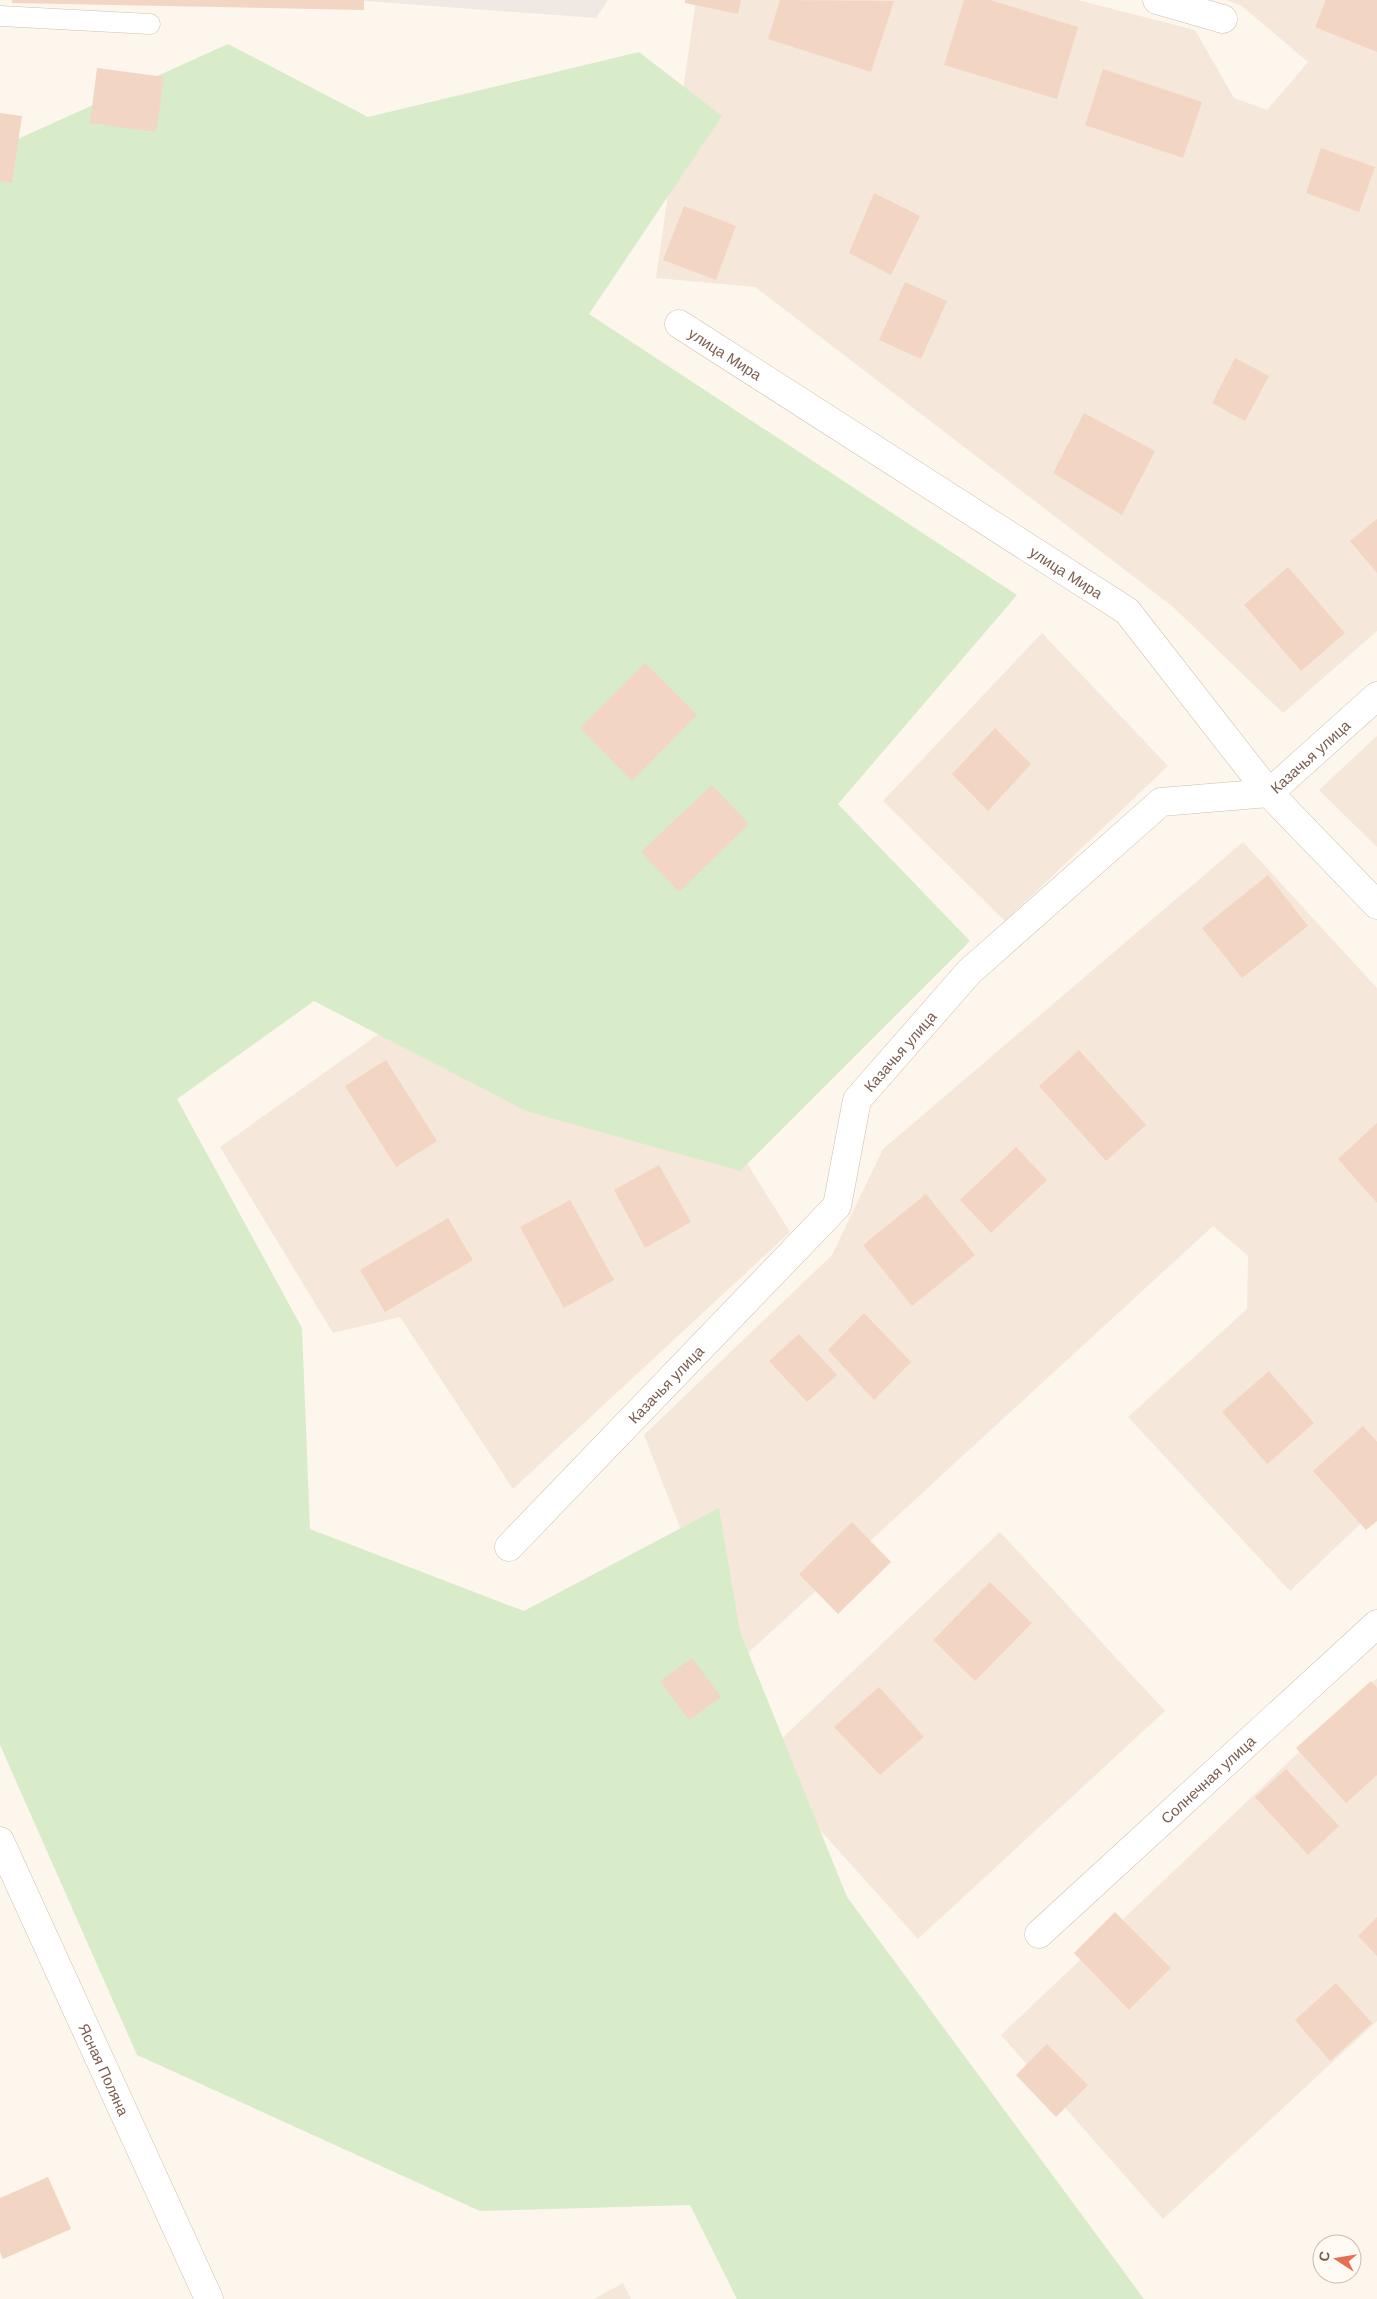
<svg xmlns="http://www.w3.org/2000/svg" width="1377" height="2299" font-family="Arial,sans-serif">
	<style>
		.residential { fill: #f5e8da }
		.industrial { fill: #efe9e4 }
		.green { fill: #d8ecc9 }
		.building { fill: #f3d5c3 }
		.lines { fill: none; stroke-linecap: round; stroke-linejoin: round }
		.service-casing { stroke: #d1beb0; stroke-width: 21 }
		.minor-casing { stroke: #d1beb0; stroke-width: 29 }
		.service { stroke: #fff; stroke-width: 20 }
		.minor { stroke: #fff; stroke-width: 28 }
		.labels { text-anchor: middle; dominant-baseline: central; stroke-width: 5; stroke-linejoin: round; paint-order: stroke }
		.street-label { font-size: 15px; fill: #7a5c4d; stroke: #fffaf3 }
	</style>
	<rect width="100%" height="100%" fill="#fdf6ec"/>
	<g class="residential">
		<polygon points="696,0 1078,0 1195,30 1234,98 1267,110 1308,62 1242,6 1226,0 1377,0 1377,631 1283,713 1172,606 755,287 656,278"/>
		<polygon points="1042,633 1168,766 1005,921 883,801"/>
		<polygon points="1377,736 1377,847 1319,790"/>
		<polygon points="1243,842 1377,988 1377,1508 1290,1591 1128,1417 1247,1309 1248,1256 1213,1226 734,1666 644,1435 832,1255 883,1149"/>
		<polygon points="577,893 790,1232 513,1489 400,1317 333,1333 220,1147"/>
		<polygon points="1000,1532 1165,1711 918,1939 758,1761"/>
		<polygon points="1377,1678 1377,2021 1163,2219 1001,2035"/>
		<polygon points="623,2283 631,2299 594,2299"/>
	</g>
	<polygon class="industrial" points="351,0 608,0 596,18"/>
	<polygon class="green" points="228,44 368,117 639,52 722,116 589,314 1017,595 838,804 970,941 740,1171 526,1111 314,1001 177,1099 302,1328 310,1529 524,1611 719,1508 740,1632 847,1897 1144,2299 737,2299 690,2205 480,2211 137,2055 0,1745 0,147"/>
	<g class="building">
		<polygon points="12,0 364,0 364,10 12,3"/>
		<polygon points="685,0 741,0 738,14 685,3"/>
		<polygon points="780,0 894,1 871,72 768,39"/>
		<polygon points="964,0 990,0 1078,27 1057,99 944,65"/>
		<polygon points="1326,0 1377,0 1377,52 1315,27"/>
		<polygon points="97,68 164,77 156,132 90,123"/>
		<polygon points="1103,69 1202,102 1183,158 1085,125"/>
		<polygon points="0,113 22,116 12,183 0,181"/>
		<polygon points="1321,148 1375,167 1359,212 1306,193"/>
		<polygon points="874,193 920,216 891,275 849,253"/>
		<polygon points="684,206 736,226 716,280 663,260"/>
		<polygon points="905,282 947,301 921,359 879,340"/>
		<polygon points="1235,358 1269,376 1245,421 1212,403"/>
		<polygon points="1084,413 1155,451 1122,515 1053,473"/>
		<polygon points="1377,519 1377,573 1350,541"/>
		<polygon points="1288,567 1345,633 1301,671 1244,605"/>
		<polygon points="645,663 697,715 632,781 580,728"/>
		<polygon points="995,728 1031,764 988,811 952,774"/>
		<polygon points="712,785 749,824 679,892 641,852"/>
		<polygon points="1268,875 1308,926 1242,978 1202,928"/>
		<polygon points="1079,1050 1146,1125 1106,1161 1039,1086"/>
		<polygon points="386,1060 437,1141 396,1167 345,1086"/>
		<polygon points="1377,1123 1377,1203 1338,1159"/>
		<polygon points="1016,1147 1047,1180 991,1233 960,1200"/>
		<polygon points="659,1165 691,1222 645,1248 614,1190"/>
		<polygon points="926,1194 975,1255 912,1306 863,1245"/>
		<polygon points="570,1200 614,1280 564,1308 520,1227"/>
		<polygon points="448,1218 473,1260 385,1312 360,1270"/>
		<polygon points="864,1313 911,1362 874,1400 828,1350"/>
		<polygon points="799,1334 837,1375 807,1402 769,1361"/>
		<polygon points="1269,1371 1314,1423 1267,1464 1222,1412"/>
		<polygon points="1363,1426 1377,1442 1377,1521 1366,1530 1313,1471"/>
		<polygon points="852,1522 891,1562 838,1614 799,1574"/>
		<polygon points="990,1582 1032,1623 975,1681 933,1640"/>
		<polygon points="692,1658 721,1697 689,1720 660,1681"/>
		<polygon points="1371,1681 1377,1688 1377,1775 1346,1803 1296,1748"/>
		<polygon points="879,1687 924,1737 880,1775 834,1727"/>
		<polygon points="1286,1769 1339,1826 1308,1855 1255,1797"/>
		<polygon points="1115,1912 1171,1968 1129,2010 1074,1953"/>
		<polygon points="1377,1917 1377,1956 1358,1936"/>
		<polygon points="1336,1983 1372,2023 1330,2061 1295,2020"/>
		<polygon points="1047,2044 1088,2085 1056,2117 1016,2075"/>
		<polygon points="48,2177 71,2229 3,2259 0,2252 0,2198"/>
	</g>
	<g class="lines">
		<g class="service-casing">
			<polyline id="service" points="0,16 150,24"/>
		</g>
		<g class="minor-casing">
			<g id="minor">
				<polyline points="1157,0 1223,19"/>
				<path id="s1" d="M 679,324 L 1127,611 L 1269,793 L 1377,905"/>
				<path id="s2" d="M 509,1547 L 837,1206 L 857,1100 L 969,972 L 1161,802 L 1269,793 L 1377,696"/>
				<path id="s3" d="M 0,1841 L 209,2299"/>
				<path id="s4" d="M 1039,1934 L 1377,1624"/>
			</g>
		</g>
		<use href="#service" class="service"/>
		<use href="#minor" class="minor"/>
	</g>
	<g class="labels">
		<g class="street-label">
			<text stroke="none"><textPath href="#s1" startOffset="55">улица Мира</textPath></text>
			<text stroke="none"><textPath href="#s1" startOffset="460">улица Мира</textPath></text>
			<text stroke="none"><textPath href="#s2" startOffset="1171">Казачья улица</textPath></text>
			<text stroke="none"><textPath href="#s2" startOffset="646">Казачья улица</textPath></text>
			<text stroke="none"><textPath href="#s2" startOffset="226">Казачья улица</textPath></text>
			<text stroke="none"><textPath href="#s4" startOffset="229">Солнечная улица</textPath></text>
			<text stroke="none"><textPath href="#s3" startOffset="251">Ясная Поляна</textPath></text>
		</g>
	</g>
	<g transform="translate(1337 2259) rotate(282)"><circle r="24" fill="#fffaf3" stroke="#cabbb1"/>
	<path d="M0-4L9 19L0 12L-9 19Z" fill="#e76f51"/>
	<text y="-8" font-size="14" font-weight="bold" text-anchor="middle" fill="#7a5c4d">С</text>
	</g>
</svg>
